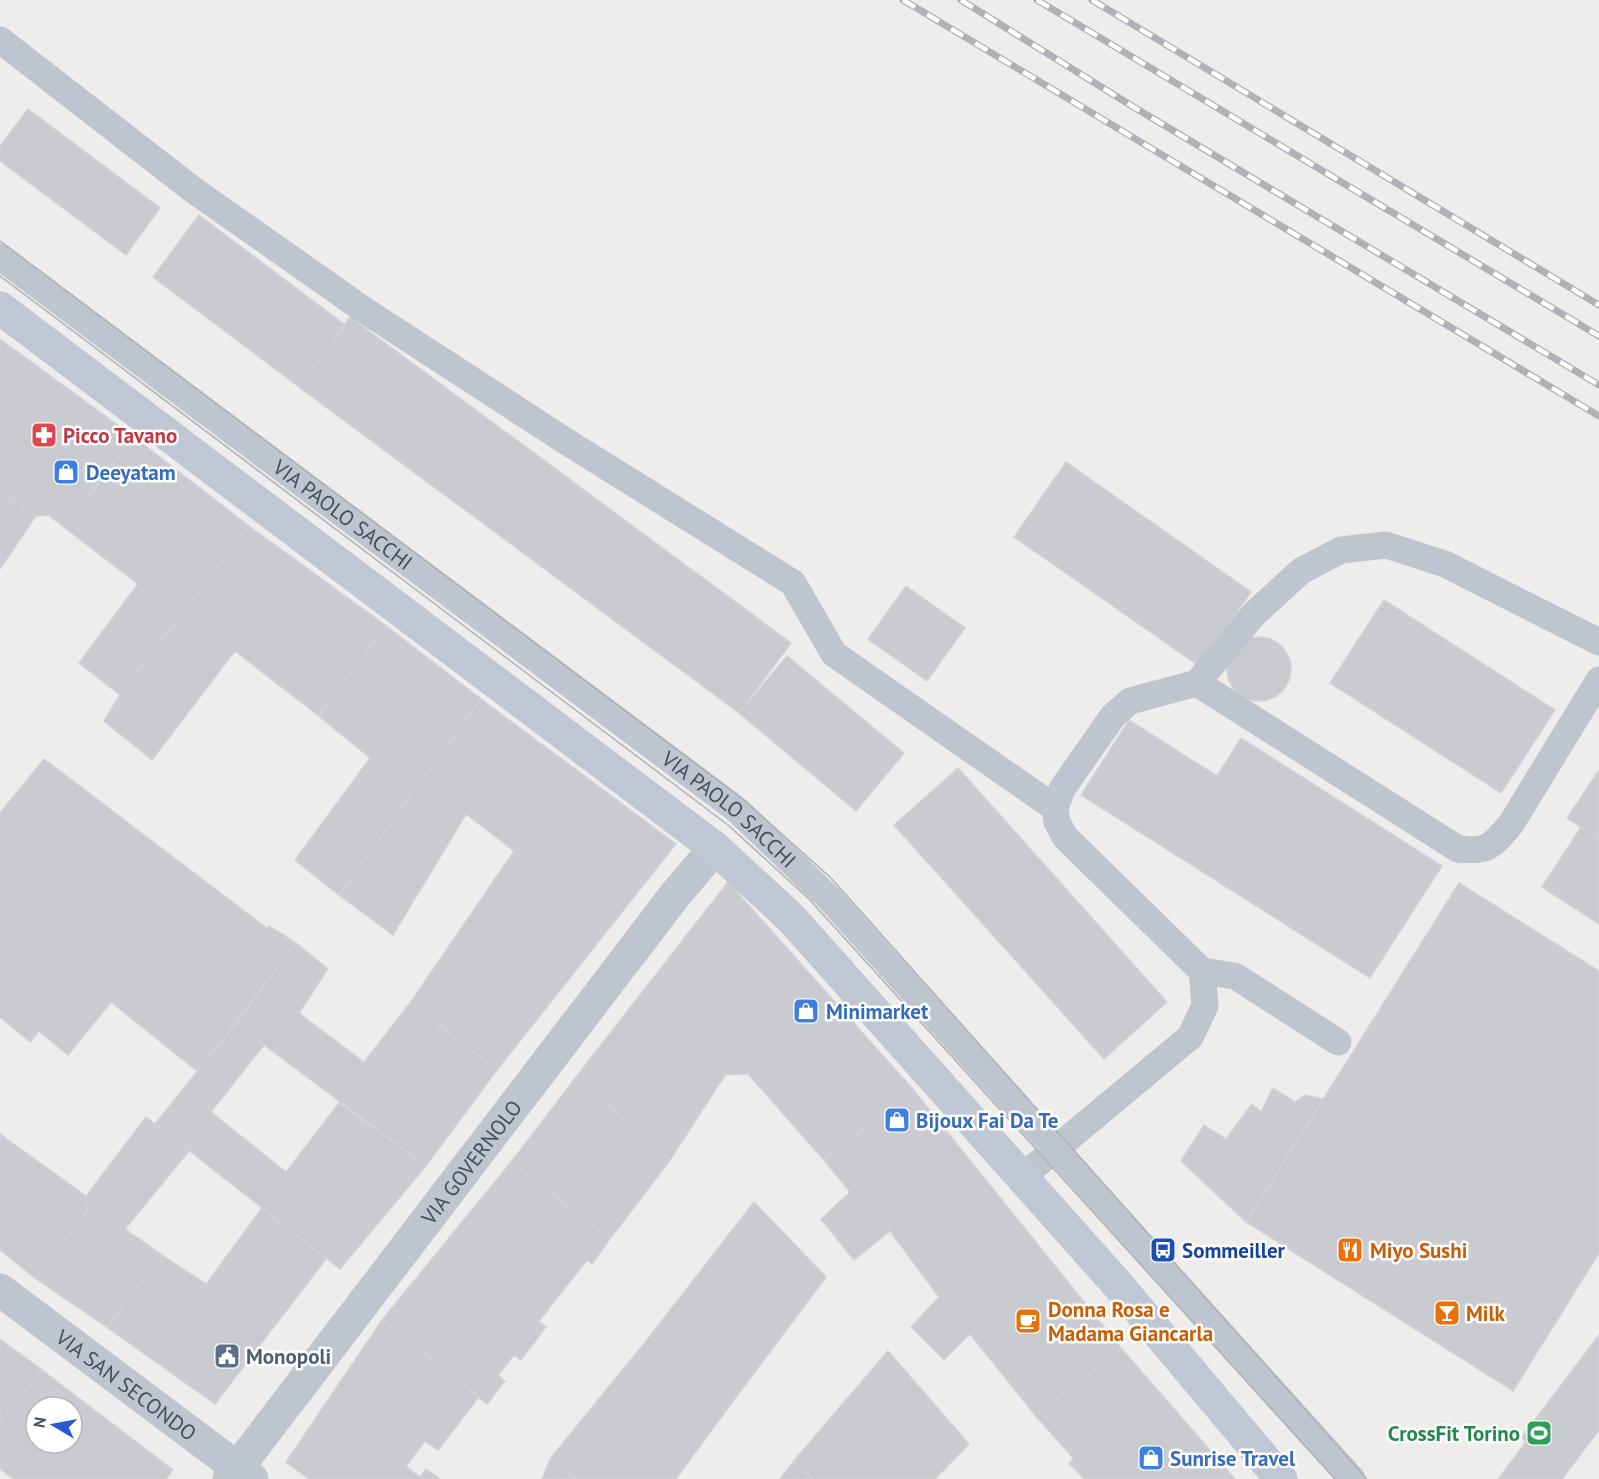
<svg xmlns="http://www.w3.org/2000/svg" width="1599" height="1479" font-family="'PT Sans',sans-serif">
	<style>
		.building { fill: #cacbd1; stroke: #d1d2d7; stroke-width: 1.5; fill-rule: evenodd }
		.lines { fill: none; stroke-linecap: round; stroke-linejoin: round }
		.lane { stroke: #bec5ce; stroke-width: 27 }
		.street { stroke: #bec5ce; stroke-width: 33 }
		.secondary { stroke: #c0c7d4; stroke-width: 33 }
		.tram { stroke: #afb1b6; stroke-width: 1.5 }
		.rail-casing { stroke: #afb1b6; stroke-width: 7 }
		.rail { stroke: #fff; stroke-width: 4.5; stroke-dasharray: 14; stroke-linecap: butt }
		.labels { text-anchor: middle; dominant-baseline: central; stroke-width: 5; stroke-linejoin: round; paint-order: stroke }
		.health-label { font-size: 21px; font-weight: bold; fill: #be3a42; stroke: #fff; text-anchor: start }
		.shop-label { font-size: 21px; font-weight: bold; fill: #366cbe; stroke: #fff; text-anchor: start }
		.street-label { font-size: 21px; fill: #464d58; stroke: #fff }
		.transit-label { font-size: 21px; font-weight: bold; fill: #164399; stroke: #fff; text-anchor: start }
		.food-label { font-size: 21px; font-weight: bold; fill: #c56008; stroke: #fff; text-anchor: start }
		.service-label { font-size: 21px; font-weight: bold; fill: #4e5e75; stroke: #fff; text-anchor: start }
		.leisure-label { font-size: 21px; font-weight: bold; fill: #27864d; stroke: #fff; text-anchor: end }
	</style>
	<rect width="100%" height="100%" fill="#efecec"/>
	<g class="building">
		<polygon points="28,109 160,208 126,255 0,161 0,146"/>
		<polygon points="199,215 345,325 299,387 153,277"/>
		<polygon points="350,317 791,643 739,713 299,387"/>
		<polygon points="0,339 134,437 64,527 48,515 36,516 0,490"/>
		<polygon points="134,437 249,526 120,695 79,663 138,584 64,527"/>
		<polygon points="1066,462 1251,592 1199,666 1014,537"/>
		<polygon points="0,490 36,516 0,569"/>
		<polygon points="249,526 385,625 319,716 235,651 152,760 104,721 120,695"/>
		<polygon points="906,586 965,628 927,681 868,639"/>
		<polygon points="1384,600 1555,710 1501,793 1330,683"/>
		<polygon points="385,625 481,699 339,895 295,860 370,758 319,716"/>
		<circle cx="1259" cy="669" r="32"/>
		<polygon points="787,656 904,753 856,811 739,713"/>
		<polygon points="481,699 676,844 497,1070 410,1003 514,851 466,814 393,935 339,895"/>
		<polygon points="1129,720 1217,776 1241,738 1442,866 1370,978 1081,795"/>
		<polygon points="44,759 268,929 269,926 296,943 198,1072 111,1002 68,1055 39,1031 30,1042 0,1017 0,813"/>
		<polygon points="958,768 1167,1002 1104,1059 894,825"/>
		<polygon points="1599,770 1599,840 1567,818"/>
		<polygon points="1581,827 1599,840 1599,924 1542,887"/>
		<polygon points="728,882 911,1087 879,1117 823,1159 748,1074 725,1075 670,1160 576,1077"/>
		<polygon points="1459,883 1599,971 1599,1253 1513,1391 1246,1222"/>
		<polygon points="296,943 328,969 299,1013 364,1062 410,1003 497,1070 426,1166 264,1045 238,1021"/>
		<polygon points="238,1021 264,1045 211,1112 286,1172 339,1103 426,1166 340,1269 155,1124"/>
		<polygon points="576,1077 670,1160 610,1239 511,1162"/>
		<polygon points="911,1087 1122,1349 1035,1415 970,1334 944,1360 911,1327 939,1297 890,1231 854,1260 821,1219 850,1192 823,1159 879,1117"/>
		<polygon points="1273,1088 1295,1102 1305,1095 1323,1099 1246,1222 1181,1161 1204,1125 1226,1139 1252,1104 1261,1112"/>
		<polygon points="146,1117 189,1151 125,1229 162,1255 108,1328 35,1278 87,1211 86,1196"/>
		<polygon points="0,1134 86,1196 87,1211 35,1278 0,1250"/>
		<polygon points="511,1162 610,1239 592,1264 587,1260 539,1321 546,1327 521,1360 514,1355 498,1375 505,1381 487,1404 382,1320"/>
		<polygon points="754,1202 826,1277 725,1412 650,1336"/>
		<polygon points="262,1208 326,1259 215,1404 108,1328 162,1255 206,1284"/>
		<polygon points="382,1320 479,1397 438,1450 425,1441 406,1466 420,1477 426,1469 440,1479 309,1479 286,1462"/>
		<polygon points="1599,1335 1599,1430 1562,1479 1498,1479 1526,1442 1522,1437"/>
		<polygon points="650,1336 725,1412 676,1479 576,1479 550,1459"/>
		<polygon points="0,1339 42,1370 0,1424"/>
		<polygon points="1122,1349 1235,1479 1084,1479 1069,1463 1074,1459 1035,1415"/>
		<polygon points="888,1351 969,1444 935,1479 814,1479 793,1462"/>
		<path d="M 42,1370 L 173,1470 L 166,1479 L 14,1479 L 0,1469 L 0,1424 ZM 36,1407 L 72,1407 L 72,1443 L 36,1443 Z"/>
		<polygon points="550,1459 576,1479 542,1479"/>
		<polygon points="793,1462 814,1479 780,1479"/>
	</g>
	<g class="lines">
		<g class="lane">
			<polyline points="0,40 192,189 364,310 567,442 793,583 834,654 1055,808"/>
			<path id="s1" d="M 0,257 L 736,809 L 830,899 L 1352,1479"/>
			<path d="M 1197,683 L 1458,849 C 1489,852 1492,846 1511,824 L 1599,680"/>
			<polyline points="1202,971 1235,976 1338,1042"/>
			<polyline points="1022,1177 1190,1037 1205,1006 1202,971 1065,837 1057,822 1055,808 1062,789 1113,716 1130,701 1197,683 1254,614 1301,571 1341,550 1386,545 1445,564 1599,642"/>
		</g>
		<g class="street">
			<path id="s2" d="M 0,1290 L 252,1479"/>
			<path id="s3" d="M 229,1479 L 675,895 L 715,848"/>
		</g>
		<polyline class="secondary" points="0,308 715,848 791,918 1118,1285 1281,1479"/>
		<g class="tram">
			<polyline points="0,241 744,800 831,878 1367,1479"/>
			<polyline points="0,276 728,825 809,899 1335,1479"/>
		</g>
		<g class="rail-casing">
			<g id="rail">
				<polyline points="903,0 1599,416"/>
				<polyline points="961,0 1132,106 1599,385"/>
				<polyline points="1037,0 1599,336"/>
				<polyline points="1092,0 1599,305"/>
			</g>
		</g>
		<use href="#rail" class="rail"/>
	</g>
	<defs>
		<g id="pharmacy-square" transform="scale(1.35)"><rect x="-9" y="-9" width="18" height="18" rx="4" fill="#e0444e" stroke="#fff"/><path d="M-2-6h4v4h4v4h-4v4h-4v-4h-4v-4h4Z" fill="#fff"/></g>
		<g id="shop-square" transform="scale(1.35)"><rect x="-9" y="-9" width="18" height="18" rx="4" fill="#3f7fe0" stroke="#fff"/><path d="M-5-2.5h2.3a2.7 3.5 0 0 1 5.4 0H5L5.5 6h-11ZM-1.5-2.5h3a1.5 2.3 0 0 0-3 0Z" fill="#fff"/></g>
		<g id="bus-square" transform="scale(1.35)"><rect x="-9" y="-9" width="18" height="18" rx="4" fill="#1a4fb4" stroke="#fff"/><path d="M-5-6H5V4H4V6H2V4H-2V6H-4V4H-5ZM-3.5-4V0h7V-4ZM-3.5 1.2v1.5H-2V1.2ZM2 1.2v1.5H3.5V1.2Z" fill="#fff"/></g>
		<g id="restaurant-square" transform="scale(1.35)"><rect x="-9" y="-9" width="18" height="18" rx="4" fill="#e8710a" stroke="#fff"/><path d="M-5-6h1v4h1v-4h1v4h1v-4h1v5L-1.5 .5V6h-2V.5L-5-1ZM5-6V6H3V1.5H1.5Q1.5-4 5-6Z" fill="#fff"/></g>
		<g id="bar-square" transform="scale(1.35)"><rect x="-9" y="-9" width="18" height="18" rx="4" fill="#e8710a" stroke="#fff"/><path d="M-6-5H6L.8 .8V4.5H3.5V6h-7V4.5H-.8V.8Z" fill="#fff"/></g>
		<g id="cafe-square" transform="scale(1.35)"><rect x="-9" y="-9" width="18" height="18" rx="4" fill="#e8710a" stroke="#fff"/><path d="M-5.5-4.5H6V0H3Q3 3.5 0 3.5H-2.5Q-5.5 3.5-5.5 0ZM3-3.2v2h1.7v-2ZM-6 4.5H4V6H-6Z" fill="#fff"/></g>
		<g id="civic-square" transform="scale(1.35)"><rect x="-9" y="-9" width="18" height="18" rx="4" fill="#5c6f8a" stroke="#fff"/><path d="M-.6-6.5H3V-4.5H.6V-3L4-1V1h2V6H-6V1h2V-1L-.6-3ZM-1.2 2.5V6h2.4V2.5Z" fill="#fff"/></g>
		<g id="stadium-square" transform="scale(1.35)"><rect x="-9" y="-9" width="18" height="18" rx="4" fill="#2e9e5b" stroke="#fff"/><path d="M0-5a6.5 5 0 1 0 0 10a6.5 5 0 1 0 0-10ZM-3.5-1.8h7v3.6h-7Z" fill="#fff"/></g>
	</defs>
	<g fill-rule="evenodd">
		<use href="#pharmacy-square" x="44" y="435"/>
		<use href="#shop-square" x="66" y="472"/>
		<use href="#shop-square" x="806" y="1011"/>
		<use href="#shop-square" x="897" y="1120"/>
		<use href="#bus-square" x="1163" y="1250"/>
		<use href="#restaurant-square" x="1350" y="1250"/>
		<use href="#bar-square" x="1447" y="1313"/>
		<use href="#cafe-square" x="1028" y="1321"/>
		<use href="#civic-square" x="227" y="1356"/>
		<use href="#stadium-square" x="1539" y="1433"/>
		<use href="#shop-square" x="1151" y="1458"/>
	</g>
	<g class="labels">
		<g class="health-label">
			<text x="63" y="435">Picco Tavano</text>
		</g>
		<g class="shop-label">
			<text x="86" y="472">Deeyatam</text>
			<text x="826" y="1011">Minimarket</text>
			<text x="916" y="1120">Bijoux Fai Da Te</text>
			<text x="1170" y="1458">Sunrise Travel</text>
		</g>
		<g class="street-label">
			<text stroke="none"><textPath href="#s1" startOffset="429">VIA PAOLO SACCHI</textPath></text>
			<text stroke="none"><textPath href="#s1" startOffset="915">VIA PAOLO SACCHI</textPath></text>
			<text stroke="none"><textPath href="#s3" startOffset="399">VIA GOVERNOLO</textPath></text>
			<text stroke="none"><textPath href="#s2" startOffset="158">VIA SAN SECONDO</textPath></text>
		</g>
		<g class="transit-label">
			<text x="1182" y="1250">Sommeiller</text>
		</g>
		<g class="food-label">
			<text x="1370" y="1250">Miyo Sushi</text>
			<text x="1048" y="1309">Donna Rosa e<tspan x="1048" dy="24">Madama Giancarla</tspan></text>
			<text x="1466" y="1313">Milk</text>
		</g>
		<g class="service-label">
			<text x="246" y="1356">Monopoli</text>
		</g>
		<g class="leisure-label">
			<text x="1520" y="1433">CrossFit Torino</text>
		</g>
	</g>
	<g transform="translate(54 1425) rotate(280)"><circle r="28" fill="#ffffff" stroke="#b5b8bc" stroke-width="1.5"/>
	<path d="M0-4.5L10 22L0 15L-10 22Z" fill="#275cce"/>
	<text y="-9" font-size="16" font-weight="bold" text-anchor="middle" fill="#464d58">N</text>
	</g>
</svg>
